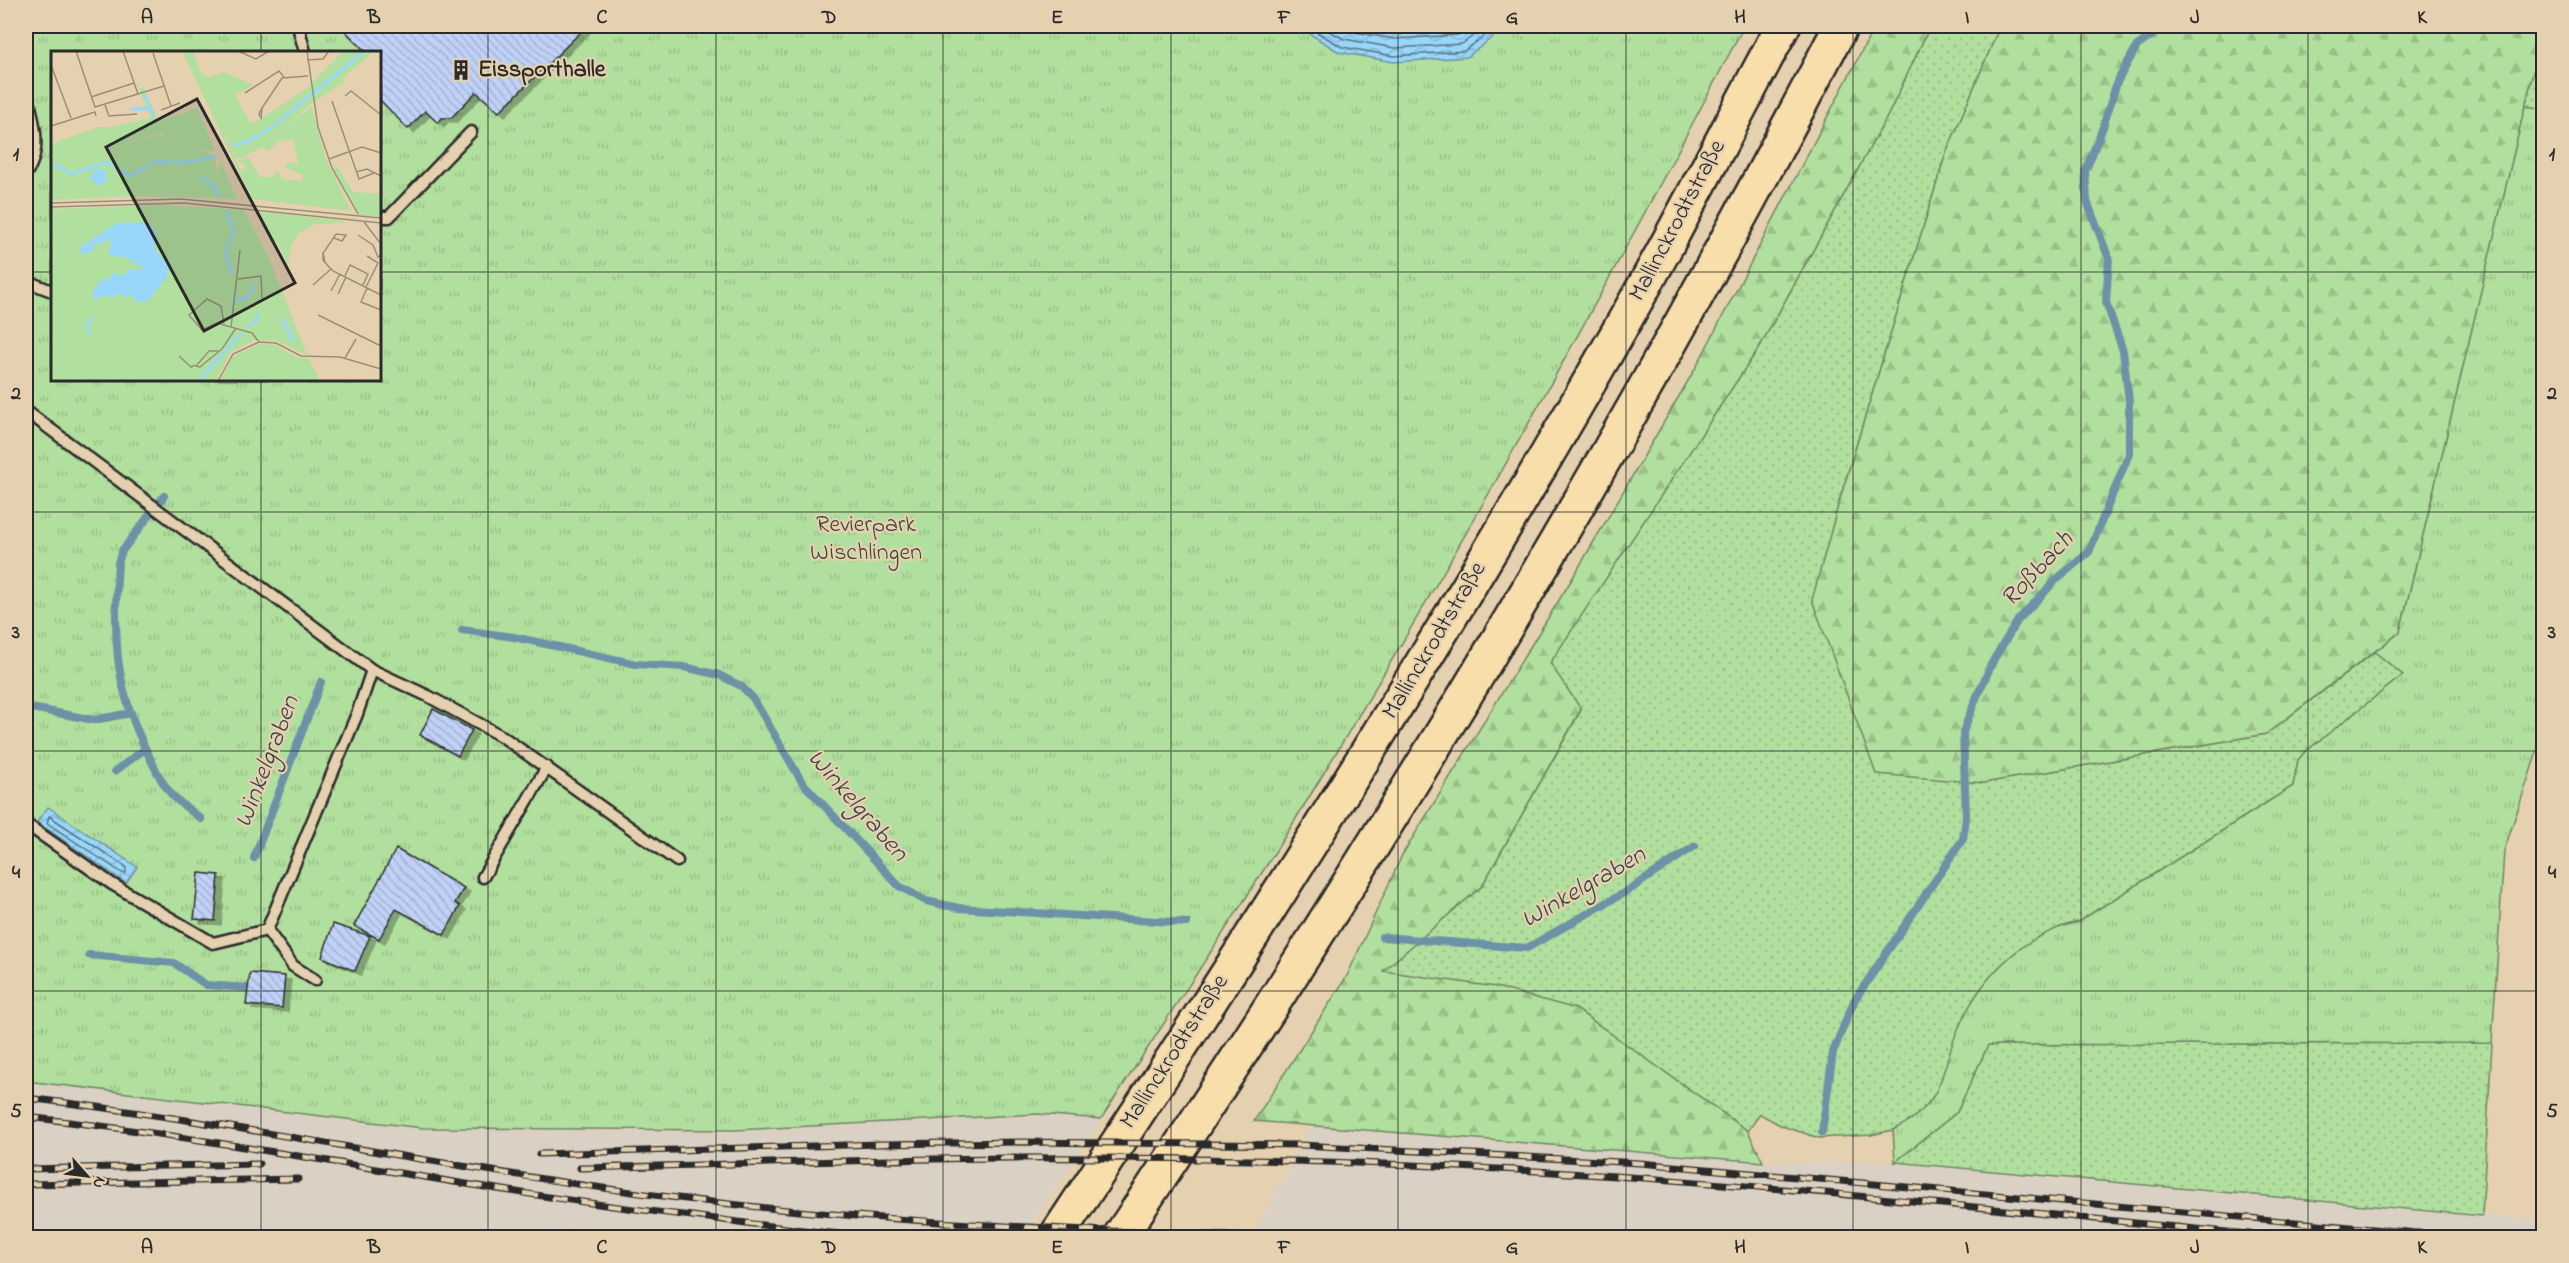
<svg xmlns="http://www.w3.org/2000/svg" width="2569" height="1263" font-family="'Indie Flower',sans-serif">
	<style>
		.built { fill: #dad1c4 }
		.grass { fill: url(#grass-dots); stroke: #6e8564; stroke-width: 1.5 }
		.forest { fill: url(#forest-firs); stroke: #6e8564; stroke-width: 1.5 }
		.park { fill: url(#park-tufts); stroke: #6e8564; stroke-width: 1.5; fill-rule: evenodd }
		.water { fill: url(#water-waves); stroke: #6d92a7; stroke-width: 1.5 }
		.lines { fill: none; stroke-linecap: round; stroke-linejoin: round }
		.shore { stroke: #57707e; stroke-width: 1.5 }
		.stream { stroke: #6d92a7; stroke-width: 8 }
		.building { fill: url(#building-back-hatch); stroke: #2b2b2b; stroke-width: 1.5; filter: url(#shadow) }
		.service-casing { stroke: #2b2b2b; stroke-width: 15 }
		.trunk-casing { stroke: #2b2b2b; stroke-width: 38 }
		.service { stroke: #e5d1af; stroke-width: 10 }
		.trunk { stroke: #f8deab; stroke-width: 33 }
		.rail-casing { stroke: #2b2b2b; stroke-width: 7 }
		.rail { stroke: #e5d1af; stroke-width: 4.5; stroke-dasharray: 14; stroke-linecap: butt }
		.grid { fill: none; stroke: #2b2b2b; stroke-width: 1.5; stroke-opacity: 0.55 }
		.labels { text-anchor: middle; dominant-baseline: central; stroke-width: 4.5; stroke-linejoin: round; paint-order: stroke }
		.poi-label { font-size: 24px; font-weight: bold; fill: #2b2b2b; stroke: #e5d1af; text-anchor: start }
		.street-label { font-size: 24px; fill: #2b2b2b; stroke: #e5d1af }
		.park-label { font-size: 24px; fill: #3f463c; stroke: #e5d1af }
		.water-label { font-size: 26px; font-style: italic; fill: #3c454a; stroke: #e5d1af }
		.inset-river { fill: none; stroke: #99d7fa; stroke-width: 3 }
		.inset-road { fill: none; stroke: #9b8f7a; stroke-width: 1.5 }
		.view { fill: #2b2b2b; fill-opacity: 0.15; stroke: #2b2b2b; stroke-width: 3 }
		.inset-edge { fill: none; stroke: #2b2b2b; stroke-width: 3 }
		.neatline { fill: none; stroke: #2b2b2b; stroke-width: 2 }
		.grid-label { font-size: 20px; text-anchor: middle; font-weight: bold; fill: #2b2b2b }
	</style>
	<defs>
		<pattern id="grass-dots" width="8" height="8" patternUnits="userSpaceOnUse" patternTransform="scale(1.5)"><rect width="8" height="8" fill="#b1df9d"/><path d="M2 2h.1M6 6h.1" fill="none" stroke="#98c087" stroke-width="1.8" stroke-linecap="round"/></pattern>
		<pattern id="forest-firs" width="22" height="20" patternUnits="userSpaceOnUse" patternTransform="scale(1.5)"><rect width="22" height="20" fill="#b1df9d"/><path d="M5 1l3.5 6h-7zM16 11l3.5 6h-7z" fill="#98c087"/></pattern>
		<pattern id="park-tufts" width="24" height="20" patternUnits="userSpaceOnUse" patternTransform="scale(1.5)"><rect width="24" height="20" fill="#b1df9d"/><path d="M3 7l-1-3M5 7V3M7 7l1-3M15 17l-1-3M17 17v-4M19 17l1-3" fill="none" stroke="#98c087"/></pattern>
		<pattern id="water-waves" width="16" height="10" patternUnits="userSpaceOnUse" patternTransform="scale(1.5)"><rect width="16" height="10" fill="#99d7fa"/><path d="M0 5q4-4 8 0t8 0" fill="none" stroke="#84b9d6"/></pattern>
		<pattern id="building-back-hatch" width="6" height="6" patternUnits="userSpaceOnUse" patternTransform="scale(1.5)"><rect width="6" height="6" fill="#bfd1f6"/><path d="M-1 5l2 2M0 0l6 6M5-1l2 2" fill="none" stroke="#a4b4d3"/></pattern>
		<filter id="shadow"><feDropShadow dx="6" dy="4" stdDeviation="0" flood-color="#0004"/></filter>
	</defs>
	<rect width="100%" height="100%" fill="#e5d1af"/>
	<filter id="ink" filterUnits="userSpaceOnUse"><feTurbulence type="fractalNoise" baseFrequency=".0167" numOctaves="2"/><feDisplacementMap in="SourceGraphic" scale="12" xChannelSelector="R" yChannelSelector="G"/><feConvolveMatrix kernelMatrix="1 2 1 2 8 2 1 2 1" color-interpolation-filters="sRGB"/></filter>
	<g filter="url(#ink)">
		<g class="built">
			<polygon points="26,1082 423,1128 736,1130 1038,1114 1101,1119 1024,1237 697,1238 565,1226 562,1238 26,1238"/>
			<polygon points="1312,1125 1763,1162 1895,1162 2544,1220 2543,1238 1250,1238"/>
		</g>
		<g class="grass">
			<polygon points="1930,26 2000,26 1945,156 1839,502 1813,600 1983,783 2266,734 2375,652 2403,675 2305,752 2298,760 2293,786 2078,922 2060,927 1975,997 1959,1027 1939,1089 1922,1111 1909,1122 1893,1130 1871,1135 1819,1138 1782,1126 1760,1114 1748,1131 1576,1009 1382,971 1482,886 1581,710 1549,663 1760,346 1888,115"/>
			<polygon points="2543,31 2543,109 2525,106"/>
			<polygon points="2492,1043 2482,1216 1895,1162 1957,1112 1988,1045"/>
		</g>
		<g class="forest">
			<polygon points="1875,26 1930,26 1888,115 1760,346 1550,663 1581,709 1482,886 1383,971 1496,987 1576,1009 1748,1131 1763,1162 1254,1121 1347,976 1402,855 1572,579 1695,369"/>
			<polygon points="2000,26 2543,26 2543,31 2400,632 2266,734 1983,783 1876,774 1812,600 1839,502 1945,156"/>
		</g>
		<g class="park">
			<path d="M 26,26 L 1744,26 C 1611,280 1472,531 1322,776 C 1252,892 1175,1006 1101,1119 L 1038,1114 L 736,1130 L 423,1128 L 26,1081 ZM 52,52 L 380,52 L 380,380 L 52,380 Z"/>
			<path d="M 2525,106 L 2544,109 L 2543,734 L 2504,851 L 2492,1043 L 1988,1045 L 1957,1112 L 1895,1162 L 1893,1130 C 1947,1103 1938,1075 1959,1027 C 1982,975 2023,935 2078,922 L 2293,786 L 2298,760 L 2305,752 L 2403,675 L 2375,652 L 2400,632 Z"/>
		</g>
		<g class="water">
			<polygon points="1297,26 1507,26 1467,57 1394,62 1339,52"/>
			<polygon points="48,807 137,867 126,883 37,822"/>
		</g>
		<g class="lines">
			<g class="shore">
				<polyline points="1307,26 1342,47 1394,56 1464,51 1498,26"/>
				<polyline points="1320,26 1344,39 1395,48 1462,44 1486,26"/>
				<polyline points="1338,26 1348,31 1395,39 1458,35 1471,26"/>
				<polygon points="49,816 126,867 126,873 122,873 47,823"/>
			</g>
			<g class="stream">
				<path d="M 164,496 L 122,551 L 118,563 C 113,638 114,687 149,756 C 156,770 164,788 176,799 C 184,806 193,812 201,819"/>
				<polyline points="462,630 514,637 636,664 684,667 719,675 741,686 753,698 802,782 899,886 926,901 959,908 1187,923"/>
				<polyline points="26,707 94,720 131,713"/>
				<polyline points="115,771 145,749"/>
				<polyline points="254,858 321,682"/>
				<polyline points="1382,937 1527,948 1629,890 1695,846"/>
				<polyline points="89,955 174,963 206,985 248,988"/>
				<polyline points="1822,1132 1833,1052 1854,1001 1963,839 1966,818 1963,732 1977,696 1994,659 2018,620 2057,579 2089,552 2129,454 2129,401 2123,351 2106,302 2109,259 2087,201 2085,172 2103,127 2117,82 2137,46 2166,26"/>
			</g>
		</g>
		<g class="building">
			<polygon points="340,26 587,26 499,112 476,92 451,118 442,118 438,123 425,111 408,129 380,100 380,52 366,52"/>
			<polygon points="433,709 472,730 458,756 420,735"/>
			<polygon points="396,849 464,888 455,903 460,906 444,935 396,909 379,939 354,926"/>
			<polygon points="199,873 219,875 215,921 194,919"/>
			<polygon points="333,924 370,936 355,971 322,957"/>
			<polygon points="250,973 285,976 282,1008 246,1005"/>
		</g>
		<g class="lines">
			<g class="service-casing">
				<g id="service">
					<polyline points="298,26 305,52"/>
					<path d="M 26,89 C 32,117 44,148 26,173"/>
					<polyline points="380,217 389,217 471,132"/>
					<polyline points="26,281 52,291"/>
					<polyline points="26,411 372,670 428,696 503,737 677,861"/>
					<polyline points="26,824 112,884 213,943 267,930 357,714 372,670"/>
					<polyline points="483,877 547,767"/>
					<polyline points="267,930 293,966 315,980"/>
				</g>
			</g>
			<g class="trunk-casing">
				<g id="trunk">
					<path d="M 1055,1238 C 1262,926 1462,609 1646,283 C 1693,198 1737,111 1783,26"/>
					<path d="M 1119,1238 C 1381,847 1625,443 1841,26"/>
				</g>
			</g>
			<use href="#service" class="service"/>
			<use href="#trunk" class="trunk"/>
			<g class="rail-casing">
				<g id="rail">
					<path d="M 26,1098 C 236,1122 444,1168 654,1195 C 862,1222 1072,1230 1282,1238"/>
					<path d="M 26,1117 C 249,1141 469,1191 692,1216 C 757,1224 821,1234 886,1238"/>
					<polyline points="539,1154 880,1144 1021,1142 1301,1145 1640,1163 2473,1238"/>
					<path d="M 580,1168 C 723,1165 867,1159 1010,1158 C 1179,1157 1349,1161 1518,1170 C 1776,1184 2034,1214 2291,1238"/>
					<polyline points="26,1169 259,1164"/>
					<polyline points="26,1184 298,1179"/>
				</g>
			</g>
			<use href="#rail" class="rail"/>
		</g>
	</g>
	<path class="grid" d="M 261,26 L 261,52M 488,26 L 488,1238M 716,26 L 716,1238M 943,26 L 943,1238M 1171,26 L 1171,1238M 1398,26 L 1398,1238M 1626,26 L 1626,1238M 1853,26 L 1853,1238M 2081,26 L 2081,1238M 2308,26 L 2308,1238M 26,272 L 52,272M 380,272 L 2544,272M 261,380 L 261,1238M 26,512 L 2544,512M 26,751 L 2544,751M 26,991 L 2544,991"/>
	<defs>
		<g id="building-bare" transform="scale(1.62)"><path d="M-4-6H4V6H1V3H-1V6H-4ZM-2.5-4.3h1.7v1.8h-1.7ZM.8-4.3h1.7v1.8H.8ZM-2.5-1h1.7V.8h-1.7ZM.8-1h1.7V.8H.8Z" fill="#2b2b2b" stroke="#e5d1af" stroke-width="2.5" paint-order="stroke"/></g>
	</defs>
	<g fill-rule="evenodd">
		<use href="#building-bare" x="461" y="70"/>
	</g>
	<g class="labels">
		<g class="poi-label">
			<text x="478" y="70">Eissporthalle</text>
		</g>
		<g class="street-label">
			<text transform="translate(1678 221) rotate(-62)">Mallinckrodtstraße</text>
			<text transform="translate(1435 641) rotate(-59)">Mallinckrodtstraße</text>
			<text transform="translate(1175 1052) rotate(-57)">Mallinckrodtstraße</text>
		</g>
		<g class="park-label">
			<text x="866" y="525">Revierpark<tspan x="866" dy="28">Wischlingen</tspan></text>
		</g>
		<g class="water-label">
			<text transform="translate(2038 570) rotate(-47)">Roßbach</text>
			<text transform="translate(268 762) rotate(-69)">Winkelgraben</text>
			<text transform="translate(857 806) rotate(49)">Winkelgraben</text>
			<text transform="translate(1584 888) rotate(-30)">Winkelgraben</text>
		</g>
	</g>
	<g transform="translate(51 51)">
		<rect width="330" height="330" fill="#e5d1af"/>
		<path d="M 292,0 L 323,0 L 291,28 L 293,32 L 258,54 L 217,93 L 190,107 L 184,106 L 175,84 L 191,76 L 174,43 L 183,42 L 199,72 L 205,71 L 256,37 ZM 146,56 L 164,100 L 152,98 L 133,62 ZM 47,76 L 59,76 L 65,95 L 22,106 L 0,119 L 0,93 ZM 110,82 L 147,100 L 163,103 L 170,144 L 62,142 L 62,137 L 127,127 L 137,116 ZM 188,302 L 202,330 L 169,330 L 181,307 Z" fill="#b1df9d"/>
		<path d="M 131,0 L 142,0 L 149,20 L 157,27 L 173,21 L 202,34 L 177,48 L 174,43 L 164,49 L 179,82 L 174,85 L 191,121 L 195,114 L 187,110 L 196,106 L 209,126 L 222,126 L 227,119 L 231,128 L 251,130 L 252,124 L 234,116 L 235,112 L 242,111 L 248,115 L 242,88 L 228,90 L 217,100 L 211,97 L 260,55 L 275,109 L 300,160 L 201,148 ZM 107,84 L 120,90 L 137,116 L 127,127 L 62,137 L 62,142 L 141,144 L 144,140 L 170,144 L 166,129 L 169,109 L 186,148 L 87,145 L 0,149 L 0,119 L 22,106 ZM 286,115 L 302,141 L 330,143 L 330,166 L 308,164 L 281,117 ZM 207,160 L 293,170 L 293,172 L 264,173 L 249,181 L 240,194 L 237,214 L 226,191 L 220,192 ZM 209,293 L 225,294 L 244,306 L 258,308 L 269,330 L 202,330 L 188,302 Z" fill="#b1df9d"/>
		<path d="M 92,36 L 108,70 L 133,62 L 152,98 L 164,100 L 147,100 L 110,82 L 65,95 L 59,76 L 100,67 L 96,57 L 74,59 L 95,54 L 88,38 ZM 111,154 L 192,159 L 218,207 L 256,304 L 226,290 L 204,289 L 180,301 L 165,330 L 0,330 L 0,158 Z" fill="#b1df9d"/>
		<path d="M 174,43 L 191,77 L 179,82 L 164,48 Z" fill="#b1df9d"/>
		<path d="M40 126a8 8 0 1 1 16 0a8 8 0 1 1-16 0ZM 98,171 L 106,182 L 103,196 L 118,216 L 115,228 L 97,250 L 85,251 L 79,241 L 77,247 L 64,242 L 62,248 L 55,244 L 44,249 L 41,242 L 44,237 L 52,228 L 59,229 L 62,221 L 70,225 L 77,219 L 95,219 L 74,206 L 58,205 L 60,188 L 43,195 L 39,203 L 31,203 L 28,197 L 66,172 Z" fill="#99d7fa"/>
		<path class="inset-river" d="M 93,43 L 103,66M 79,58 L 98,58M 182,94 L 196,91 L 220,77 L 313,0M 0,112 L 21,123 L 56,111 L 79,125 L 105,110 L 128,112 L 165,106M 149,126 L 163,135 L 168,145M 174,160 L 183,179 L 174,201 L 181,223M 183,249 L 195,247 L 204,234M 231,267 L 242,290M 196,276 L 206,270 L 206,261M 38,284 L 36,274 L 41,267M 147,330 L 191,282"/>
		<path class="inset-road" d="M 25,0 L 44,56 L 113,35M 72,0 L 87,43M 187,0 L 205,8 L 218,0M 256,0 L 267,76 L 281,117 L 307,163M 102,2 L 120,55M 256,9 L 272,8 L 278,0M 0,14 L 20,67M 194,42 L 228,20 L 233,26M 294,45 L 300,40 L 330,64M 40,46 L 83,32M 281,50 L 308,128 L 323,122M 54,54 L 58,65 L 86,63M 211,57 L 210,67 L 208,63 L 211,57 L 231,27 L 257,25M 110,59 L 129,52M 0,75 L 44,61 L 45,65M 278,108 L 311,96 L 330,102M 305,121 L 316,118 L 330,125M 0,152 L 130,148 L 330,167M 0,156 L 133,152 L 330,172M 313,171 L 330,193M 307,184 L 322,194 L 327,206 L 330,204M 273,201 L 285,183 L 295,184 L 291,190 L 283,187M 274,212 L 272,201 L 272,209 L 278,216 L 282,220 L 330,244M 294,225 L 299,214 L 317,223 L 312,234M 187,228 L 210,225 L 211,247M 262,234 L 280,218M 315,236 L 327,212 L 316,205M 316,237 L 310,251 L 330,259M 280,240 L 289,223M 287,243 L 295,226M 267,264 L 330,295M 173,273 L 170,255 L 156,248 L 138,264 L 151,279 L 166,272 L 201,282 L 208,291M 180,276 L 189,199M 168,300 L 158,300 L 145,315 L 149,316 L 171,298 L 185,277M 128,305 L 140,316 L 144,314M 294,307 L 305,288M 167,330 L 182,303 L 208,291 L 225,292 L 250,305 L 289,306 L 330,318"/>
		<path class="view" d="M 146,48 L 244,232 L 153,280 L 55,96 Z"/>
		<rect width="330" height="330" class="inset-edge"/>
	</g>
	<rect width="2569" height="1263" fill="none" stroke="#e5d1af" stroke-width="66"/>
	<g transform="translate(87 1176) rotate(118)" stroke="#e5d1af" stroke-width="4.5" paint-order="stroke">
	<path d="M0-4.5L10 22L0 15L-10 22Z" fill="#2b2b2b"/>
	<text y="-9" font-size="16" font-weight="bold" text-anchor="middle" fill="#2b2b2b">N</text>
	</g>
	<rect x="33" y="33" width="2503" height="1197" class="neatline"/>
	<g class="grid-label">
		<text x="147" y="23">A</text>
		<text x="374" y="23">B</text>
		<text x="602" y="23">C</text>
		<text x="829" y="23">D</text>
		<text x="1057" y="23">E</text>
		<text x="1284" y="23">F</text>
		<text x="1512" y="23">G</text>
		<text x="1740" y="23">H</text>
		<text x="1967" y="23">I</text>
		<text x="2195" y="23">J</text>
		<text x="2422" y="23">K</text>
		<text x="16" y="160">1</text>
		<text x="2552" y="160">1</text>
		<text x="16" y="399">2</text>
		<text x="2552" y="399">2</text>
		<text x="16" y="638">3</text>
		<text x="2552" y="638">3</text>
		<text x="16" y="878">4</text>
		<text x="2552" y="878">4</text>
		<text x="16" y="1117">5</text>
		<text x="2552" y="1117">5</text>
		<text x="147" y="1253">A</text>
		<text x="374" y="1253">B</text>
		<text x="602" y="1253">C</text>
		<text x="829" y="1253">D</text>
		<text x="1057" y="1253">E</text>
		<text x="1284" y="1253">F</text>
		<text x="1512" y="1253">G</text>
		<text x="1740" y="1253">H</text>
		<text x="1967" y="1253">I</text>
		<text x="2195" y="1253">J</text>
		<text x="2422" y="1253">K</text>
	</g>
</svg>
